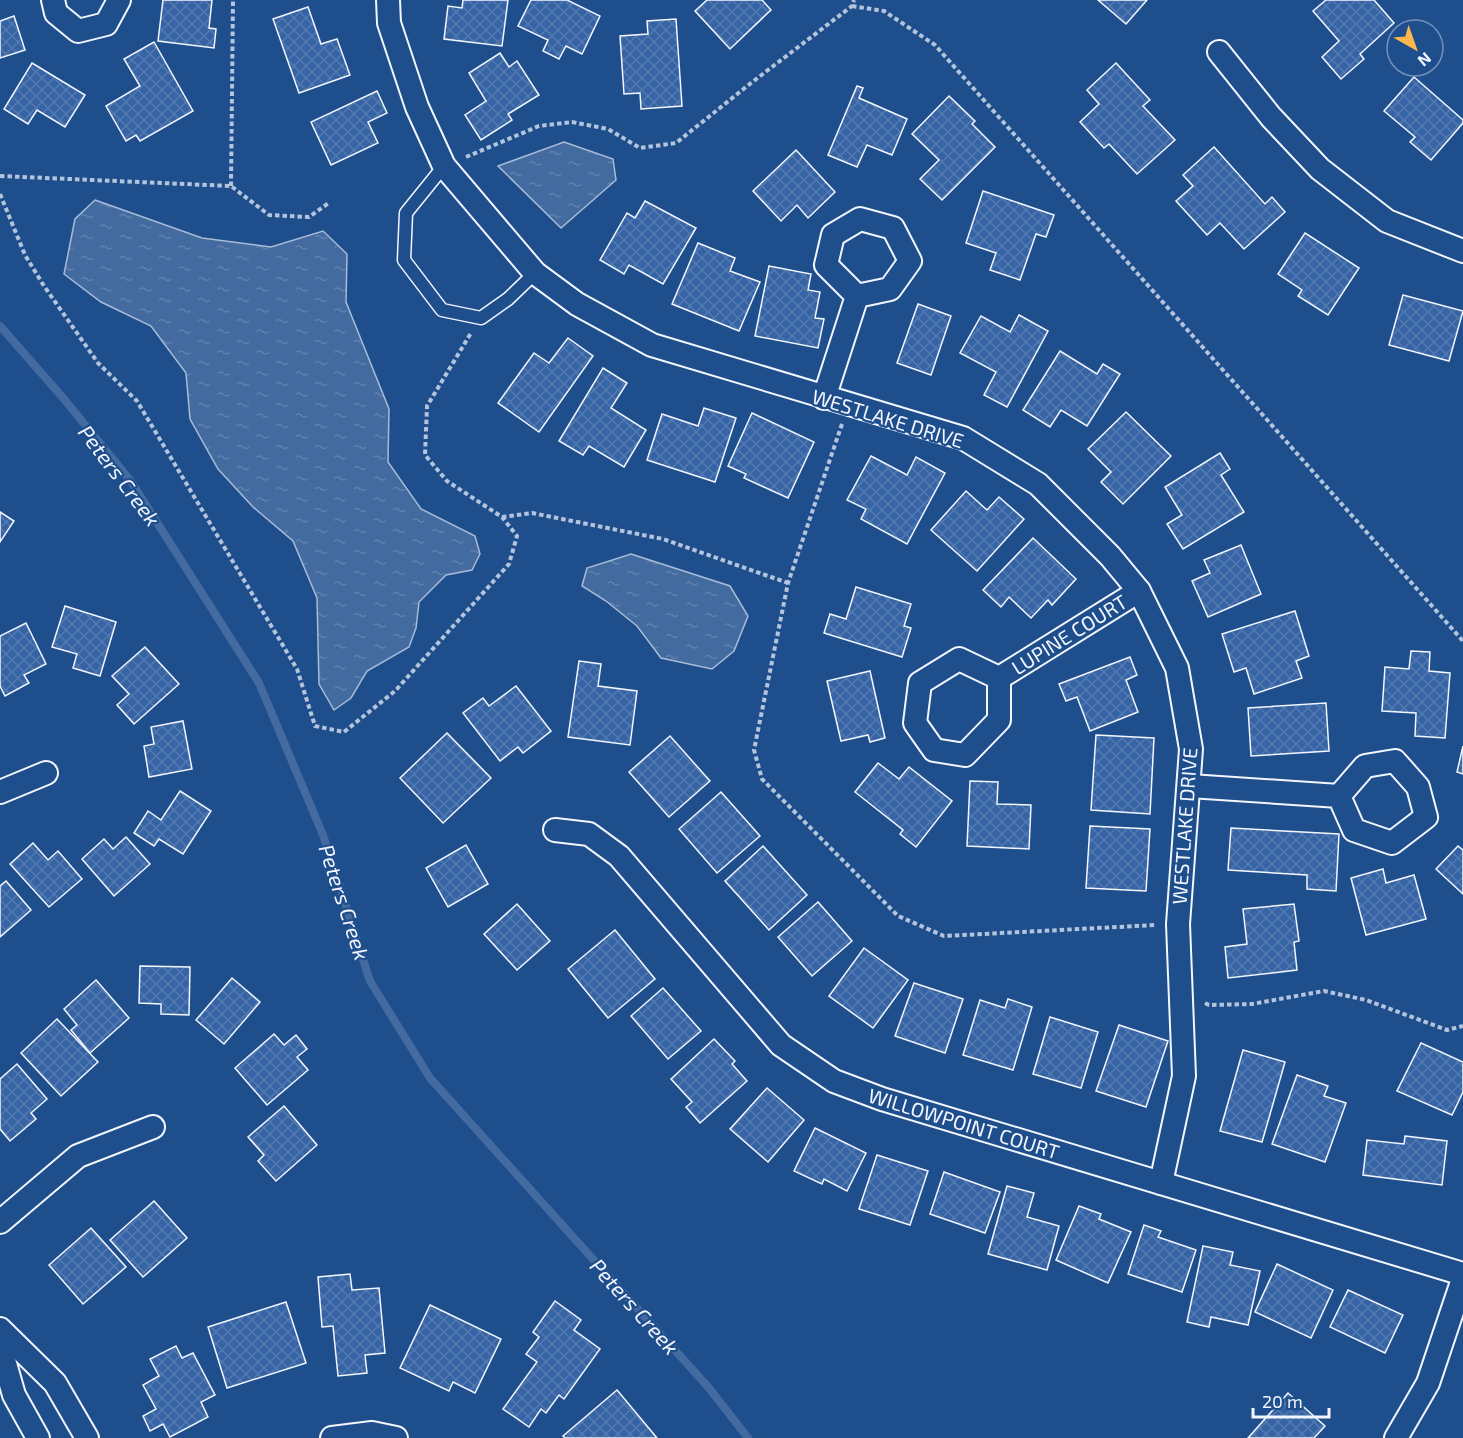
<svg xmlns="http://www.w3.org/2000/svg" width="1463" height="1438" font-family="'Exo 2',sans-serif">
	<style>
		.water { fill: url(#water-ripples); stroke: #a8bbd7; stroke-width: 1.5 }
		.lines { fill: none; stroke-linecap: round; stroke-linejoin: round }
		.stream { stroke: #446ba0; stroke-width: 8 }
		.building { fill: url(#building-cross-hatch); stroke: #f2f6ff; stroke-width: 1.5 }
		.service-casing { stroke: #f2f6ff; stroke-width: 15 }
		.minor-casing { stroke: #f2f6ff; stroke-width: 26 }
		.path { stroke: #b3c4dc; stroke-width: 4; stroke-dasharray: 4.5 3; stroke-linecap: butt }
		.service { stroke: #1f4e8c; stroke-width: 12 }
		.minor { stroke: #1f4e8c; stroke-width: 22 }
		.labels { text-anchor: middle; dominant-baseline: central; stroke-width: 4.5; stroke-linejoin: round; paint-order: stroke }
		.street-label { font-size: 20px; fill: #f2f6ff; stroke: #1f4e8c }
		.water-label { font-size: 21px; font-style: italic; fill: #f2f6ff; stroke: #1f4e8c }
	</style>
	<defs>
		<pattern id="water-ripples" width="26" height="14" patternUnits="userSpaceOnUse" patternTransform="scale(1.5)"><rect width="26" height="14" fill="#446ba0"/><path d="M2 4q2-2 4 0t4 0M15 11q2-2 4 0t4 0" fill="none" stroke="#5f81ae"/></pattern>
		<pattern id="building-cross-hatch" width="8" height="8" patternUnits="userSpaceOnUse" patternTransform="scale(1.5)"><rect width="8" height="8" fill="#3563a3"/><path d="M0 0l8 8M0 8l8-8" fill="none" stroke="#537ab1"/></pattern>
	</defs>
	<rect width="100%" height="100%" fill="#1f4e8c"/>
	<g class="water">
		<polygon points="564,142 613,159 616,180 561,228 498,166"/>
		<polygon points="95,200 202,238 271,247 323,231 347,254 346,302 389,409 388,462 421,509 475,536 480,554 472,570 446,575 419,602 416,628 409,647 367,671 351,698 334,710 319,684 317,598 293,541 253,507 218,469 190,419 186,373 151,326 101,302 64,274 75,219"/>
		<polygon points="631,554 730,586 748,616 734,651 712,669 661,658 637,626 606,601 582,586 587,568"/>
	</g>
	<g class="lines">
		<polyline class="stream" points="0,326 64,399 130,480 259,683 323,835 370,981 430,1078 709,1388 748,1438"/>
	</g>
	<g class="building">
		<polygon points="163,0 212,0 209,28 216,29 214,48 158,41"/>
		<polygon points="463,0 508,0 502,46 444,39 448,6 462,8"/>
		<polygon points="531,0 567,0 600,16 582,54 566,46 559,59 543,51 548,40 518,26"/>
		<polygon points="707,0 762,0 771,10 730,49 695,11"/>
		<polygon points="1098,0 1147,0 1126,24"/>
		<polygon points="1326,0 1374,0 1394,23 1360,54 1364,59 1341,79 1322,57 1339,41 1313,11"/>
		<polygon points="308,7 321,44 337,39 350,75 299,93 273,19"/>
		<polygon points="14,16 25,50 0,58 0,21"/>
		<polygon points="676,19 682,106 641,109 640,93 624,94 620,36 648,34 647,21"/>
		<polygon points="154,42 193,111 140,141 136,135 126,141 106,106 140,86 124,59"/>
		<polygon points="500,53 509,67 517,61 539,95 508,114 512,120 481,140 465,115 486,101 469,73"/>
		<polygon points="32,63 85,95 65,127 37,110 28,124 4,109"/>
		<polygon points="1116,63 1150,100 1143,106 1175,140 1137,174 1109,144 1104,148 1080,122 1099,104 1087,90"/>
		<polygon points="1414,77 1463,120 1463,123 1431,160 1410,142 1415,137 1384,111"/>
		<polygon points="857,86 863,88 859,98 907,119 892,155 867,145 857,167 828,155"/>
		<polygon points="377,91 387,113 368,122 378,143 331,165 311,122"/>
		<polygon points="949,96 975,121 972,124 995,147 942,200 920,179 939,160 912,134"/>
		<polygon points="1214,147 1265,204 1272,197 1285,212 1244,249 1220,223 1207,235 1176,201 1193,186 1183,175"/>
		<polygon points="796,150 835,192 808,218 797,205 781,221 753,191"/>
		<polygon points="983,191 1054,215 1046,237 1036,234 1020,280 990,270 996,253 966,243"/>
		<polygon points="645,201 696,228 663,284 629,265 624,274 600,260 627,213 635,218"/>
		<polygon points="1305,233 1359,268 1328,315 1298,296 1302,290 1278,274"/>
		<polygon points="698,243 735,258 730,271 760,282 739,331 672,304"/>
		<polygon points="769,266 811,274 808,290 820,292 815,318 824,319 818,348 755,336"/>
		<polygon points="1403,295 1463,311 1449,361 1389,345"/>
		<polygon points="918,304 951,316 931,375 897,363"/>
		<polygon points="1019,315 1048,331 1007,407 984,395 996,372 960,353 981,316 1010,332"/>
		<polygon points="568,338 593,356 539,432 498,403 534,353 549,363"/>
		<polygon points="1060,351 1097,374 1103,364 1120,374 1087,426 1061,410 1050,427 1023,410"/>
		<polygon points="603,368 627,383 611,408 646,430 624,467 589,446 583,455 559,441"/>
		<polygon points="704,408 736,418 715,482 647,460 662,414 698,426"/>
		<polygon points="1126,412 1171,456 1123,504 1101,482 1111,472 1088,449"/>
		<polygon points="752,413 814,442 788,498 744,478 746,474 728,466"/>
		<polygon points="1220,453 1230,469 1221,475 1244,512 1183,549 1167,524 1182,515 1165,487"/>
		<polygon points="871,456 907,475 916,457 945,473 907,544 861,519 866,509 847,500"/>
		<polygon points="966,491 987,510 999,497 1024,519 977,571 931,530"/>
		<polygon points="0,512 14,521 0,542"/>
		<polygon points="1033,538 1076,579 1052,605 1048,600 1031,618 1009,597 1001,607 983,590"/>
		<polygon points="1241,545 1261,594 1208,617 1192,581 1210,573 1204,560"/>
		<polygon points="856,587 911,604 904,626 911,628 902,657 824,633 830,614 846,619"/>
		<polygon points="65,606 116,622 100,676 73,668 77,654 52,647"/>
		<polygon points="1295,611 1309,656 1296,661 1302,678 1254,694 1246,668 1234,672 1222,634"/>
		<polygon points="26,623 46,664 24,675 29,683 5,696 0,686 0,636"/>
		<polygon points="145,647 179,684 134,724 117,705 129,694 112,676"/>
		<polygon points="1411,651 1430,652 1429,671 1450,673 1445,738 1415,736 1416,713 1382,711 1385,667 1409,669"/>
		<polygon points="1130,657 1137,675 1126,680 1138,712 1090,731 1077,697 1066,701 1059,684"/>
		<polygon points="579,661 601,664 598,686 637,691 630,745 568,737"/>
		<polygon points="870,671 885,738 870,742 868,735 841,741 827,681"/>
		<polygon points="516,686 551,731 523,753 518,747 500,761 463,713 483,698 489,706"/>
		<polygon points="1326,703 1329,751 1251,756 1248,708"/>
		<polygon points="183,721 192,769 149,777 144,746 154,744 151,727"/>
		<polygon points="447,733 491,778 443,823 400,778"/>
		<polygon points="1096,735 1154,738 1150,814 1091,810"/>
		<polygon points="670,736 710,781 669,817 629,772"/>
		<polygon points="1463,746 1463,774 1457,772"/>
		<polygon points="878,763 899,779 909,767 952,801 916,847 900,834 903,830 855,792"/>
		<polygon points="970,781 998,782 997,804 1031,805 1029,849 967,846"/>
		<polygon points="180,791 211,811 183,854 159,839 154,846 134,833 148,811 161,820"/>
		<polygon points="721,792 760,836 717,873 679,829"/>
		<polygon points="1090,826 1150,829 1146,891 1086,888"/>
		<polygon points="1231,828 1339,834 1336,891 1307,889 1307,875 1228,870"/>
		<polygon points="126,837 150,864 114,896 82,859 104,839 113,849"/>
		<polygon points="33,843 48,860 58,851 82,879 49,907 10,864"/>
		<polygon points="466,845 488,884 448,907 426,868"/>
		<polygon points="763,846 807,895 769,930 725,881"/>
		<polygon points="1458,846 1463,850 1463,894 1436,869"/>
		<polygon points="1383,869 1386,883 1414,875 1426,919 1366,935 1351,878"/>
		<polygon points="6,881 31,910 0,937 0,886"/>
		<polygon points="818,902 852,941 812,976 778,937"/>
		<polygon points="517,904 550,941 517,970 484,934"/>
		<polygon points="1294,904 1299,941 1294,942 1297,970 1228,978 1225,947 1247,944 1243,909"/>
		<polygon points="615,930 655,979 608,1018 568,969"/>
		<polygon points="864,948 908,980 873,1028 829,996"/>
		<polygon points="140,966 190,967 189,1015 161,1014 161,1004 139,1003"/>
		<polygon points="232,978 260,1002 224,1044 196,1020"/>
		<polygon points="96,980 129,1018 90,1053 71,1030 77,1025 64,1009"/>
		<polygon points="914,983 963,999 945,1053 895,1036"/>
		<polygon points="663,988 701,1031 668,1059 631,1016"/>
		<polygon points="1008,999 1032,1007 1013,1070 963,1055 980,1000 1005,1008"/>
		<polygon points="1050,1017 1098,1032 1081,1088 1033,1074"/>
		<polygon points="57,1019 98,1062 61,1096 21,1053"/>
		<polygon points="1119,1025 1168,1041 1146,1107 1096,1091"/>
		<polygon points="274,1034 284,1045 296,1035 307,1049 297,1057 308,1070 267,1105 235,1068"/>
		<polygon points="714,1039 735,1061 732,1064 747,1081 700,1123 686,1107 692,1102 671,1079"/>
		<polygon points="1421,1043 1463,1062 1463,1092 1452,1115 1397,1091"/>
		<polygon points="1243,1050 1285,1062 1262,1142 1220,1131"/>
		<polygon points="17,1064 47,1099 31,1113 36,1119 10,1141 0,1129 0,1079"/>
		<polygon points="1297,1075 1328,1086 1324,1096 1346,1103 1325,1162 1272,1144"/>
		<polygon points="767,1088 804,1120 768,1162 730,1129"/>
		<polygon points="284,1106 317,1145 276,1181 258,1161 264,1155 248,1137"/>
		<polygon points="815,1128 866,1153 847,1191 824,1179 822,1184 794,1171"/>
		<polygon points="1405,1136 1447,1141 1442,1185 1363,1175 1367,1140 1404,1144"/>
		<polygon points="877,1155 928,1171 910,1225 859,1209"/>
		<polygon points="944,1172 1000,1192 985,1233 930,1214"/>
		<polygon points="1007,1186 1034,1193 1027,1217 1059,1226 1047,1270 988,1254"/>
		<polygon points="154,1201 187,1238 143,1277 110,1240"/>
		<polygon points="1079,1206 1101,1214 1099,1219 1131,1232 1108,1283 1056,1260"/>
		<polygon points="1144,1225 1161,1231 1158,1237 1196,1250 1182,1292 1128,1274"/>
		<polygon points="91,1228 126,1267 83,1304 49,1265"/>
		<polygon points="1203,1246 1233,1252 1230,1265 1260,1271 1248,1325 1211,1317 1209,1327 1187,1322"/>
		<polygon points="1277,1264 1333,1290 1311,1338 1255,1312"/>
		<polygon points="350,1274 352,1290 379,1288 385,1353 365,1355 367,1373 338,1376 333,1326 322,1327 318,1277"/>
		<polygon points="1348,1290 1403,1315 1385,1353 1330,1327"/>
		<polygon points="555,1301 581,1320 574,1330 600,1349 564,1399 559,1395 546,1413 541,1409 529,1427 503,1409 537,1362 526,1354 539,1337 533,1332"/>
		<polygon points="286,1302 306,1363 227,1388 208,1327"/>
		<polygon points="430,1305 501,1339 475,1393 453,1382 449,1391 400,1368"/>
		<polygon points="176,1346 182,1358 193,1353 215,1395 201,1402 208,1417 170,1437 163,1424 150,1431 143,1416 156,1409 143,1385 159,1376 150,1359"/>
		<polygon points="617,1390 657,1438 565,1438 563,1436"/>
		<polygon points="1288,1393 1325,1426 1314,1438 1248,1438"/>
	</g>
	<g class="lines">
		<g class="service-casing">
			<polyline id="service" points="444,166 406,213 404,260 442,310 481,318 508,299 535,273"/>
		</g>
		<g class="minor-casing">
			<g id="minor">
				<polyline points="53,0 56,13 78,31 106,24 119,0"/>
				<polyline points="388,0 389,23 417,107 444,166 535,273 577,304 652,345 963,438 1038,484 1110,556 1139,591 1177,668 1191,749 1178,924 1184,1076 1161,1183"/>
				<polyline points="1219,52 1271,117 1320,169 1387,221 1463,251"/>
				<polyline points="824,398 857,296 890,289 910,261 893,228 860,219 833,235 826,265 857,296"/>
				<polyline points="999,678 999,720 965,755 934,750 915,723 920,683 959,659 999,678 1139,591"/>
				<polyline points="1190,786 1339,796 1354,830 1392,843 1426,817 1418,787 1395,761 1365,766 1339,796"/>
				<polyline points="0,792 46,773"/>
				<polyline points="555,830 589,834 619,856 781,1045 834,1081 882,1099 1463,1274"/>
				<polyline points="0,1222 78,1156 153,1127"/>
				<polyline points="0,1329 55,1383 87,1438"/>
				<polyline points="0,1346 14,1395 38,1438"/>
				<polyline points="332,1438 372,1433 396,1438"/>
				<polyline points="1396,1438 1428,1383 1463,1279"/>
			</g>
		</g>
		<g class="path">
			<polyline points="852,6 884,11 935,45 1463,641"/>
			<polyline points="466,157 539,126 572,122 608,129 640,148 676,143 751,83 852,6 854,0"/>
			<polyline points="0,176 231,186 269,215 309,217 330,202"/>
			<polyline points="231,186 233,0"/>
			<polyline points="0,194 25,255 44,286 98,363 137,401 297,669 315,726 344,732 395,691 509,564 517,536 502,517 447,481 425,455 427,406 471,333"/>
			<polyline points="842,424 788,583 754,750 762,779 898,916 944,936 1156,925"/>
			<polyline points="502,517 532,513 663,539 788,583"/>
			<polyline points="1205,1003 1209,1005 1252,1004 1324,991 1366,1000 1447,1030 1463,1026"/>
		</g>
		<use href="#service" class="service"/>
		<use href="#minor" class="minor"/>
	</g>
	<g class="labels">
		<g class="street-label">
			<text transform="translate(888 418) rotate(17)">WESTLAKE DRIVE</text>
			<text transform="translate(1069 634) rotate(-32)">LUPINE COURT</text>
			<text transform="translate(1184 826) rotate(-86)">WESTLAKE DRIVE</text>
			<text transform="translate(964 1123) rotate(17)">WILLOWPOINT COURT</text>
		</g>
		<g class="water-label">
			<text transform="translate(120 475) rotate(53)">Peters Creek</text>
			<text transform="translate(345 902) rotate(72)">Peters Creek</text>
			<text transform="translate(635 1306) rotate(48)">Peters Creek</text>
		</g>
	</g>
	<g transform="translate(1415 48) rotate(140)"><circle r="28" fill="#1f4e8c" stroke="#7391ba" stroke-width="1.5"/>
	<path d="M0-4.5L10 22L0 15L-10 22Z" fill="#ffb74d"/>
	<text y="-9" font-size="16" font-weight="bold" text-anchor="middle" fill="#f2f6ff">N</text>
	</g>
	<path d="M1253 1408v9h76v-9" fill="none" stroke="#f2f6ff" stroke-width="3"/>
	<text x="1262" y="1408" font-size="18" fill="#f2f6ff" stroke="#1f4e8c" stroke-width="4.5" paint-order="stroke">20 m</text>
</svg>
